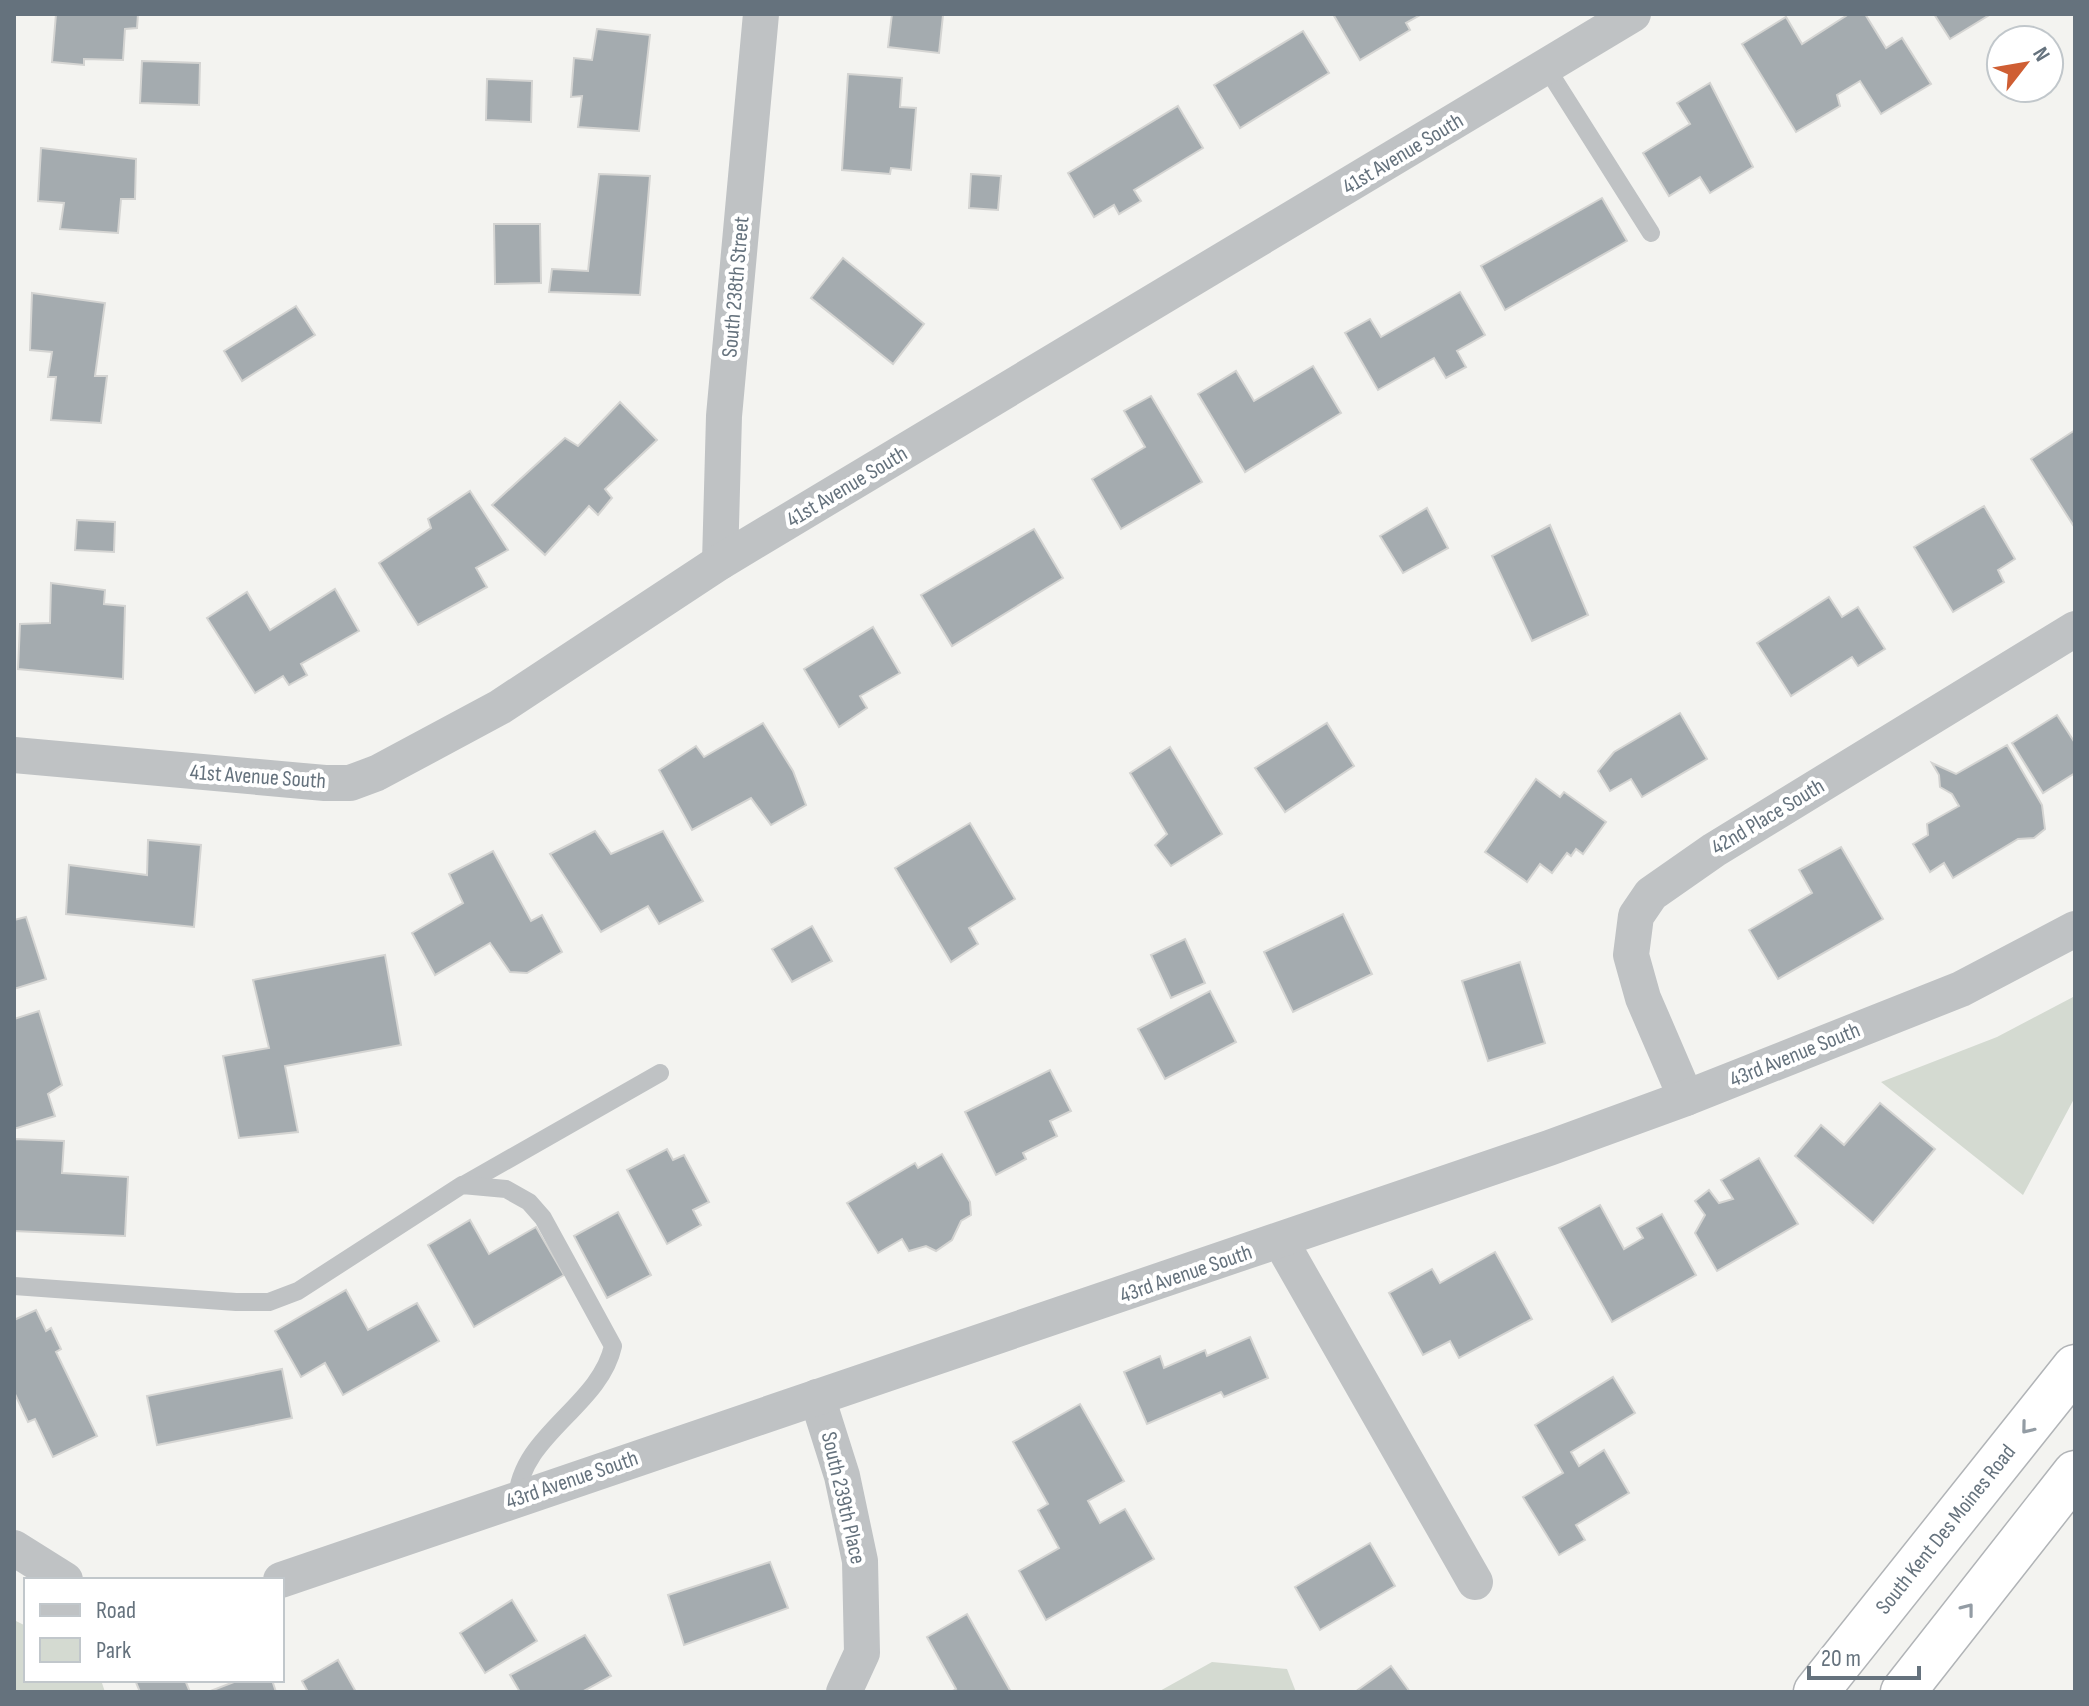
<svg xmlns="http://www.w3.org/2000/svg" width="2089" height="1706" font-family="'Sofia Sans Condensed',sans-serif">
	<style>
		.green { fill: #d4dad1 }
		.building { fill: #a4abaf; stroke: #d4d4d2; stroke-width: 2 }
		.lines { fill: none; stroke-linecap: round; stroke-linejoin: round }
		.trunk-casing { stroke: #b1b4b7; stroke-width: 47 }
		.service { stroke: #bfc2c4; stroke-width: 18 }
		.minor { stroke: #bfc2c4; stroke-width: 36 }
		.trunk { stroke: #fff; stroke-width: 44 }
		.oneway { stroke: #939ca4 }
		.labels { text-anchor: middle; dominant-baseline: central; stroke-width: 8; stroke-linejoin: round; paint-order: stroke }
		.street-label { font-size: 22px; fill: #65727d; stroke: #fff }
	</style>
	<rect width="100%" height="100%" fill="#f3f3f0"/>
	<g class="green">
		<polygon points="2075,996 2075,1097 2023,1195 1881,1082 1997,1037"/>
		<polygon points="14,1620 26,1626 26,1680 101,1680 105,1692 14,1692"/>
		<polygon points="1212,1662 1287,1669 1296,1692 1158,1692"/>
	</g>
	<g class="building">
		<polygon points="56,14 138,14 137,28 125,29 123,60 84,59 84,65 52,62"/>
		<polygon points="892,14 943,15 939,53 888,47"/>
		<polygon points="1333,14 1422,14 1406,23 1410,30 1360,60"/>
		<polygon points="1849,14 1865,14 1886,48 1902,38 1931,84 1881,114 1860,81 1837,95 1840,106 1796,132 1742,44 1786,17 1802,44"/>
		<polygon points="1934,14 1991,14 1950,39"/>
		<polygon points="597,29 650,35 639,131 578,127 582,96 571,97 574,58 592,60"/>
		<polygon points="1303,31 1329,73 1240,128 1214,85"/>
		<polygon points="142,61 200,63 199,105 140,103"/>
		<polygon points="848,74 902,78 900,107 916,108 911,170 891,168 890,174 842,170"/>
		<polygon points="487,79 532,81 531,122 486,120"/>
		<polygon points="1710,83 1753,167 1710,193 1700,177 1669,196 1643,153 1690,124 1677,103"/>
		<polygon points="1178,106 1203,148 1134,190 1141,201 1119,214 1114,205 1094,217 1068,173"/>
		<polygon points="41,148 136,159 135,199 121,199 118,233 60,229 64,203 38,201"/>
		<polygon points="599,174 650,176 640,295 549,292 552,269 588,271"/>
		<polygon points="971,174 1001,176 998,210 969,208"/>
		<polygon points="1602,198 1627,241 1505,310 1481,266"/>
		<polygon points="494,224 540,224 541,283 495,284"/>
		<polygon points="843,258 924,324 893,364 811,298"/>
		<polygon points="1460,292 1485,335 1457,351 1466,367 1446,378 1434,358 1378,390 1345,333 1370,319 1381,337"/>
		<polygon points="32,293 105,303 95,376 107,376 101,423 51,420 56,377 48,377 52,352 30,350"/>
		<polygon points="296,306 315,335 242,381 224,351"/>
		<polygon points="1313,366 1341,413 1245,472 1198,394 1236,371 1254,401"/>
		<polygon points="1151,396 1202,482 1121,529 1092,479 1145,447 1124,411"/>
		<polygon points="620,402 657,440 605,489 612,498 598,515 589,506 545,555 492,505 565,438 578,446"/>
		<polygon points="2075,430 2075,528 2031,459"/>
		<polygon points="470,491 508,550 476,568 487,587 418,625 379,563 431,528 428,519"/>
		<polygon points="1984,506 2015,559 1998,570 2004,582 1953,612 1914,547"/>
		<polygon points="1427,508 1448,548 1403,573 1380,536"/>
		<polygon points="77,520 115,522 114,552 75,550"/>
		<polygon points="1550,525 1588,615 1532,641 1492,556"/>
		<polygon points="1034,529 1063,578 952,646 921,595"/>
		<polygon points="51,583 105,590 104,604 125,606 123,679 18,669 20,624 50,623"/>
		<polygon points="335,589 359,631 301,664 307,675 289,685 283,676 255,693 207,618 247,592 270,630"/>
		<polygon points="1829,597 1842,617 1858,607 1885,649 1858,666 1852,657 1791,696 1757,643"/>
		<polygon points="873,627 900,673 860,696 867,708 839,727 804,669"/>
		<polygon points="1680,713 1707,759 1642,797 1631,779 1610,791 1598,771 1614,752"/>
		<polygon points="2057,715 2075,743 2075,773 2043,793 2012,743"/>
		<polygon points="763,723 793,771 806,805 771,825 751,798 692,830 659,770 696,746 704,757"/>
		<polygon points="1327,723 1354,766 1285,812 1255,768"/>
		<polygon points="2007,745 2042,805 2045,829 2034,838 2018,839 1953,878 1944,863 1930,872 1913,844 1928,835 1927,824 1959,806 1952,794 1940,787 1939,775 1932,763 1956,774"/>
		<polygon points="1170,747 1222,834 1171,866 1155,845 1167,834 1130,773"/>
		<polygon points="1536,779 1560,797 1564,792 1606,822 1583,854 1576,849 1571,856 1567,853 1552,873 1540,864 1527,882 1485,852"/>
		<polygon points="970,823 1015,899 969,928 978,944 951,962 895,868"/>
		<polygon points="595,831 611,854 663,831 703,901 659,924 648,906 601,932 550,854"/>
		<polygon points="148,840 201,845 194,927 66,914 69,865 147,875"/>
		<polygon points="1841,847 1883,919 1778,979 1749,930 1812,893 1799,870"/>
		<polygon points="493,851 531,921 542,915 562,952 527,973 510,972 490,943 435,975 412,933 463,903 449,874"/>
		<polygon points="1343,914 1372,974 1293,1012 1264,952"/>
		<polygon points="26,917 46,979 14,989 14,920"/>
		<polygon points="812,926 832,961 792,982 772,949"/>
		<polygon points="1185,939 1205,983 1171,998 1151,955"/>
		<polygon points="385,955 401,1045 285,1066 298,1132 239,1138 223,1056 269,1048 253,980"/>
		<polygon points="1520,962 1545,1043 1488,1061 1462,981"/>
		<polygon points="1210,991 1236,1042 1165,1079 1138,1029"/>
		<polygon points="39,1011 62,1085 48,1094 55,1116 14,1129 14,1019"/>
		<polygon points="1050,1070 1071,1111 1050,1121 1057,1136 1023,1153 1026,1159 996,1175 965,1112"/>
		<polygon points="1880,1103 1935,1149 1873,1223 1795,1156 1821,1125 1844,1145"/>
		<polygon points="14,1139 64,1141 62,1173 128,1177 125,1236 14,1231"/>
		<polygon points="667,1149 673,1160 684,1155 709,1202 693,1210 701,1225 667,1244 627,1170"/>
		<polygon points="942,1154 970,1202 971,1215 961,1221 952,1240 936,1251 926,1246 909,1251 902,1239 878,1253 847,1203 915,1163 918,1168"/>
		<polygon points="1759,1158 1798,1224 1717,1271 1695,1233 1705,1215 1695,1201 1709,1190 1719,1203 1733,1199 1721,1180"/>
		<polygon points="1600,1205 1624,1249 1643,1238 1637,1228 1662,1214 1696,1275 1612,1322 1559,1228"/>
		<polygon points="618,1212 651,1275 607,1298 574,1236"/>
		<polygon points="470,1220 489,1254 536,1227 564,1275 474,1327 428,1245"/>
		<polygon points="1495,1252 1532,1319 1459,1358 1450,1341 1423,1355 1389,1293 1432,1269 1440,1283"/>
		<polygon points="346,1290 368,1330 417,1303 439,1341 343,1395 325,1363 301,1377 275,1331"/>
		<polygon points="36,1310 46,1331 51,1328 61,1349 56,1352 97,1436 53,1457 35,1419 28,1422 14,1392 14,1320"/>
		<polygon points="1250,1337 1268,1378 1224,1397 1221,1392 1147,1424 1124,1372 1160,1356 1164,1368 1205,1350 1207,1356"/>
		<polygon points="282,1369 292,1418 157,1445 147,1396"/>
		<polygon points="1613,1377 1635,1413 1571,1452 1579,1466 1604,1450 1629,1493 1576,1525 1585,1540 1559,1555 1523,1497 1563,1473 1535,1425"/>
		<polygon points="1080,1404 1124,1481 1088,1501 1100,1523 1125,1509 1154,1559 1046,1620 1019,1571 1059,1548 1038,1510 1048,1504 1013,1442"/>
		<polygon points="1370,1543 1395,1586 1320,1630 1295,1587"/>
		<polygon points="770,1562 788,1608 684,1645 668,1595"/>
		<polygon points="512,1600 537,1641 485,1673 460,1633"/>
		<polygon points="967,1614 1011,1692 951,1692 956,1689 927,1637"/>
		<polygon points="585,1635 611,1676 582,1692 520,1692 510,1675"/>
		<polygon points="338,1660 356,1692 308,1692 302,1681"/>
		<polygon points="1391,1666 1410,1692 1355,1692"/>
		<polygon points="135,1680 185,1680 190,1692 140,1692"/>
		<polygon points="239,1680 272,1680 276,1692 208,1692"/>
	</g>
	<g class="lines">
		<g class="trunk-casing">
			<g id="trunk">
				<path id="s1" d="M 1816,1692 L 2075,1367"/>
				<polyline points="1903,1692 2075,1473"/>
			</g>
		</g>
		<g class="service">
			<polyline points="1546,67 1651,233"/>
			<polyline points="465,1184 660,1073"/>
			<path d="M 14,1286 L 236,1302 L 269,1302 L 298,1291 L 462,1185 L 506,1189 L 529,1202 L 543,1218 L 613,1346 C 600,1406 520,1435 517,1499"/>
		</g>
		<g class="minor">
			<polyline points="720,562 724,416 761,14"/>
			<polyline points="14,755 325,783 350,783 377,773 500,707 720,562 1633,14"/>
			<polyline points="1686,1098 1643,998 1631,955 1636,916 1651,894 1714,850 2075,629"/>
			<polyline points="1281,1242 1475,1582"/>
			<polyline points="817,1397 842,1476 860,1561 862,1653 844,1692"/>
			<polyline points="14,1548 65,1580"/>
			<polyline points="281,1580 1549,1148 1686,1098 1961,989 2075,929"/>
		</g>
		<use href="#trunk" class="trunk"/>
	</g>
	<defs><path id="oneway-chevron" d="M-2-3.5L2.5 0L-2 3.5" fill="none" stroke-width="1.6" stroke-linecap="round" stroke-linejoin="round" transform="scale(2)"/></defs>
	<g class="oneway">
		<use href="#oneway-chevron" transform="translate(2027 1428) rotate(129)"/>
		<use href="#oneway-chevron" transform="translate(1968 1609) rotate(-52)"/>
	</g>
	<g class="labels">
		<g class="street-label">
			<text transform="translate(1403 154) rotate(-31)">41st Avenue South</text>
			<text transform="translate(736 287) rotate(-85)">South 238th Street</text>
			<text transform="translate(847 487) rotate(-31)">41st Avenue South</text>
			<text transform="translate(258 777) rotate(4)">41st Avenue South</text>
			<text transform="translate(1768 817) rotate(-31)">42nd Place South</text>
			<text transform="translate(1795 1055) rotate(-22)">43rd Avenue South</text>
			<text transform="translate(1186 1274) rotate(-19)">43rd Avenue South</text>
			<text transform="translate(572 1480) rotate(-19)">43rd Avenue South</text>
			<text transform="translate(843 1498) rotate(77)">South 239th Place</text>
			<text stroke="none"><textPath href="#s1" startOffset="208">South Kent Des Moines Road</textPath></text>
		</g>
	</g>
	<rect width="2089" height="1706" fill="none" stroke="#65727d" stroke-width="32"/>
	<rect x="24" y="1578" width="260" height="104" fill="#ffffff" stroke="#c1c7cb" stroke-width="2"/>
	<rect x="40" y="1604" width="40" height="12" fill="#bfc2c4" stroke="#c1c7cb" stroke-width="2"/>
	<text x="96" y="1618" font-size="24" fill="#65727d">Road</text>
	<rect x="40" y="1638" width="40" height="24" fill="#d4dad1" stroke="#c1c7cb" stroke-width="2"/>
	<text x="96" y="1658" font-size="24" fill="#65727d">Park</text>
	<g transform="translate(2025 64) rotate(59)"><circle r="38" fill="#ffffff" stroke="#c1c7cb" stroke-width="2"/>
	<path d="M0-6L14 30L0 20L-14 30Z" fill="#cf5e33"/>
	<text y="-12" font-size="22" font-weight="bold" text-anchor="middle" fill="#65727d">N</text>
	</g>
	<path d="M1809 1666v12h110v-12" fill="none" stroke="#65727d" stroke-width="4"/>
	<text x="1821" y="1666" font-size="24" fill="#65727d" stroke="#ffffff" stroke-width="6" paint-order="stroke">20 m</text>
</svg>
